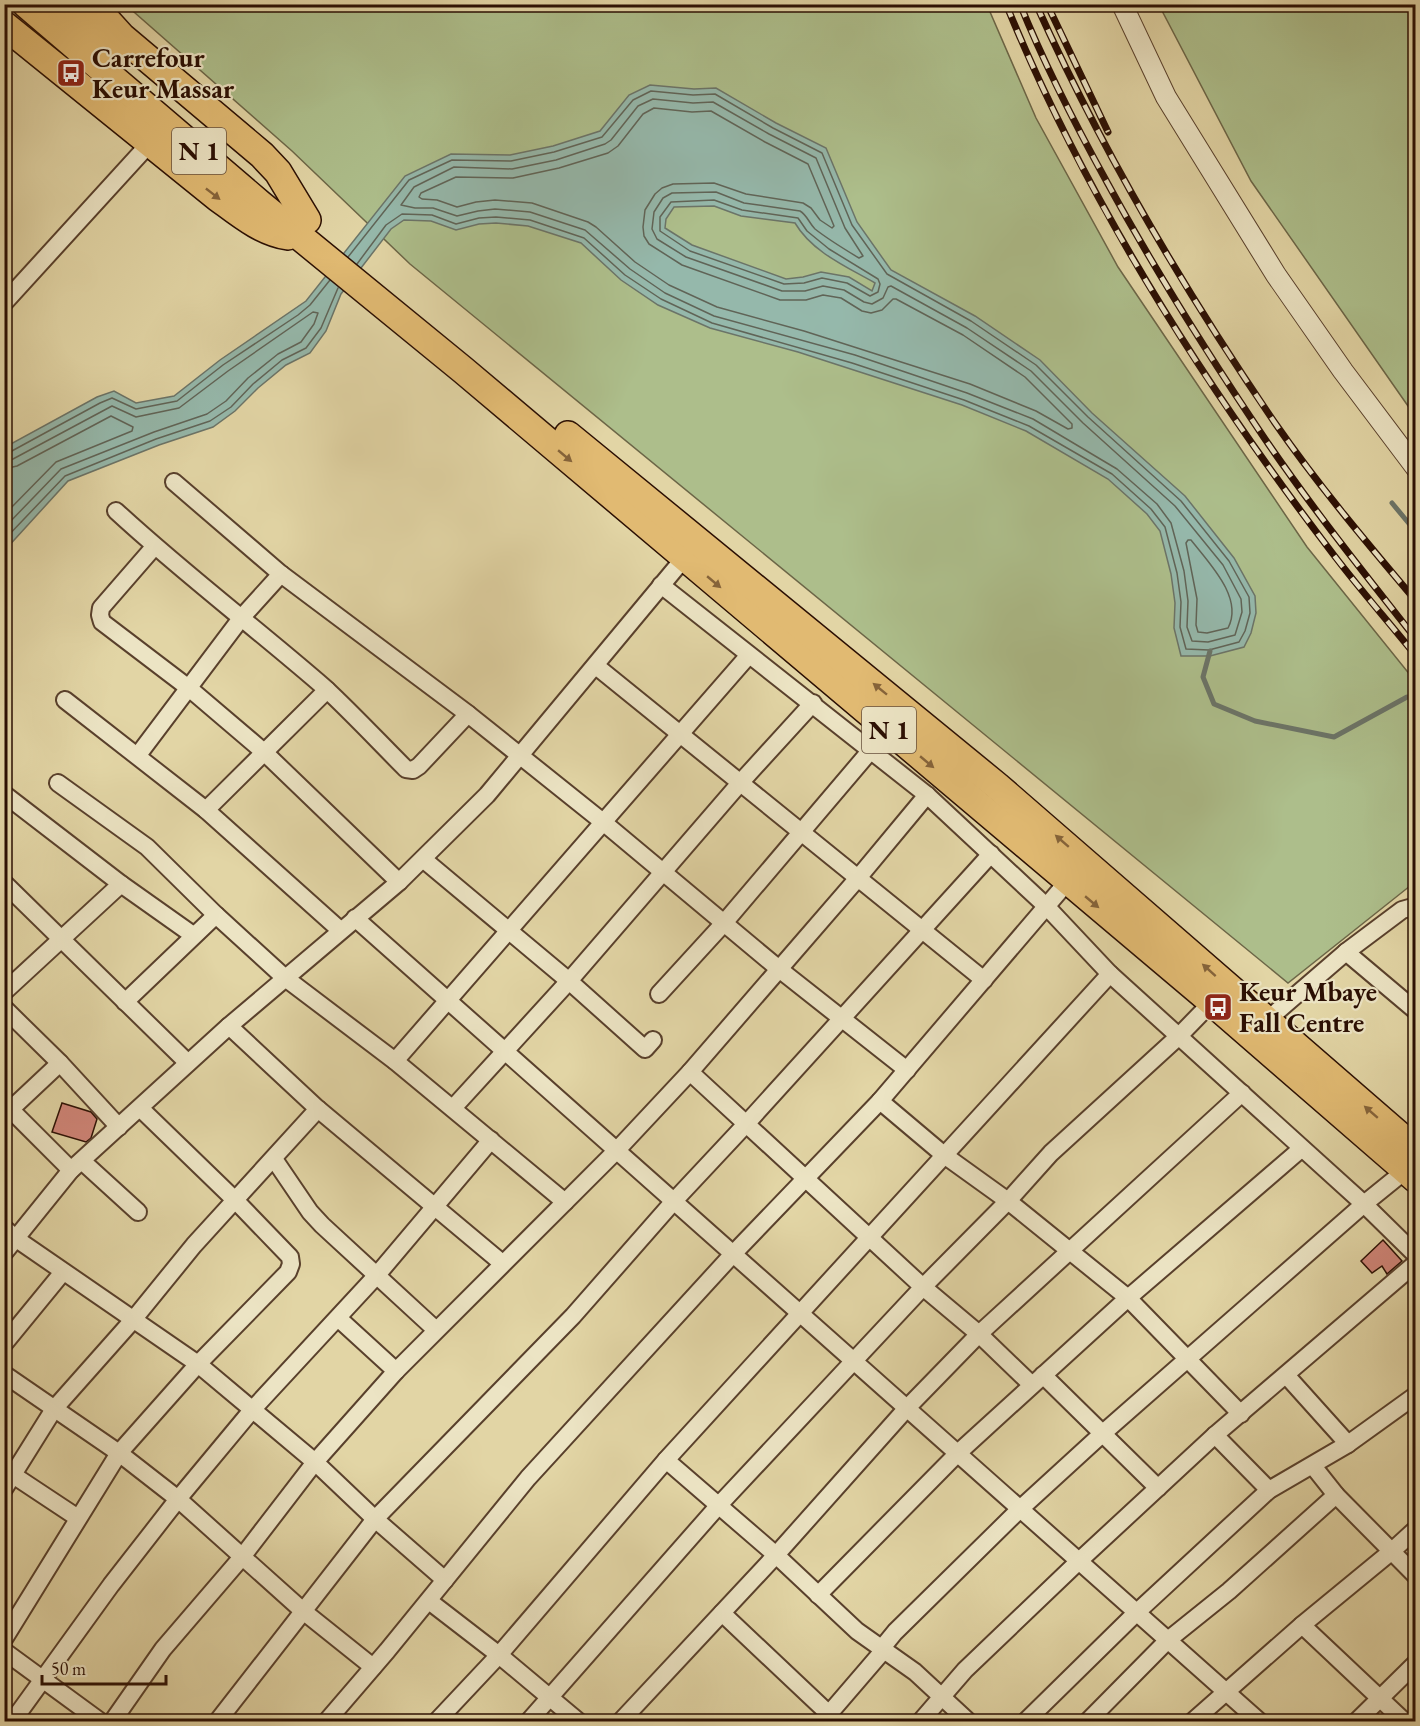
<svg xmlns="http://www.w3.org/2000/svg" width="1420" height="1726" font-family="'EB Garamond',serif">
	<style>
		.green { fill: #adbe8b; stroke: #6c6647; stroke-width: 1.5 }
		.water { fill: #95b8ab; stroke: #6b7468; stroke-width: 1.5; fill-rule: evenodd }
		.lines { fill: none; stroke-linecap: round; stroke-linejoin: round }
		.shore { stroke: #606457; stroke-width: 1.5 }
		.stream { stroke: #6b7468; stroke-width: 5 }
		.building { fill: #d2867a; stroke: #2b0f03; stroke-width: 1.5 }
		.minor-casing { stroke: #59402c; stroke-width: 20 }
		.tertiary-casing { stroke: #59402c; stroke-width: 22 }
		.trunk-casing { stroke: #2b0f03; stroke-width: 30 }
		.minor { stroke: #ece4c4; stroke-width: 16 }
		.tertiary { stroke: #ece4c4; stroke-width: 20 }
		.trunk { stroke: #e1ba72; stroke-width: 27 }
		.rail-casing { stroke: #2b0f03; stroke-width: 7 }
		.rail { stroke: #ece4c4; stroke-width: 4.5; stroke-dasharray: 14; stroke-linecap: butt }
		.oneway { fill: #86643a }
		.labels { text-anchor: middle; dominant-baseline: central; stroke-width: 4.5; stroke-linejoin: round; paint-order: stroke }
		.shield { fill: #ece4c4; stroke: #654f3d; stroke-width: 1.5 }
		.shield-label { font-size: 26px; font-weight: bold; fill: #2b0f03 }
		.poi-label { font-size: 27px; font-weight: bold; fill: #2b0f03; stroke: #ece4c4; text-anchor: start }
	</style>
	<rect width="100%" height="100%" fill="#e2d5a5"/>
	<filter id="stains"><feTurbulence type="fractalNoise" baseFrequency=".00333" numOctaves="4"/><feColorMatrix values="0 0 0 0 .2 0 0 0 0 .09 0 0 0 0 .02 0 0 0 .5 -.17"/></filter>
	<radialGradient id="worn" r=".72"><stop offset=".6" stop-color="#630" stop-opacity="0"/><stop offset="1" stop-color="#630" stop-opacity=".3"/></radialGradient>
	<g class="green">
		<polygon points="126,5 987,5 1036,118 1118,267 1307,547 1415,681 1415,882 1288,983 410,264 292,151"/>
		<polygon points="1159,5 1415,5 1415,416 1251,181"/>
	</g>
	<path class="water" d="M 650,85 L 694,89 L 716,88 L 776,123 L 826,148 L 857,222 L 891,270 L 975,316 L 1040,360 L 1092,413 L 1185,496 L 1234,558 L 1255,596 L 1256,613 L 1251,633 L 1244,647 L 1210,656 L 1181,656 L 1174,628 L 1175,603 L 1171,574 L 1160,531 L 1147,514 L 1108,479 L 1026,431 L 962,405 L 798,352 L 710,328 L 658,305 L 621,280 L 581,243 L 528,226 L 496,223 L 479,224 L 456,230 L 431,221 L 404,220 L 391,229 L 341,294 L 326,331 L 310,353 L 286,365 L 258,388 L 235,411 L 213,427 L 159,445 L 68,481 L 5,550 L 5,449 L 7,446 L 97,397 L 114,391 L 136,403 L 174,396 L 220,360 L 306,301 L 405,176 L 451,154 L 510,155 L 553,146 L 600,131 L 629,95 ZM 714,206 L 741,216 L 795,223 C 812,252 847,267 875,283 L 872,291 L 849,277 L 821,272 L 803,277 L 786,279 L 692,245 L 665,228 L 666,219 L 674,207 Z"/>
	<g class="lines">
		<g class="shore">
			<path d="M 653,99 L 693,103 L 713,102 L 769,134 L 816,158 L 845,228 L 863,256 L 859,258 C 844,249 829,240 815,229 C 809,223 807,215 800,211 L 744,203 L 716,192 L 672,193 L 663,198 L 654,212 L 652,229 L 657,239 L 686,257 L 782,291 L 805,291 L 823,286 L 844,290 L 864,302 L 872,304 L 883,298 L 888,287 L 891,286 L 967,328 L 1031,371 L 1083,423 L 1175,506 L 1223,565 L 1241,599 L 1242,612 L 1235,635 L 1208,642 L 1192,641 L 1187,627 L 1188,601 L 1184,571 L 1171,523 L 1157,504 L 1117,469 L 1033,419 L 967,393 L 855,355 L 714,316 L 665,293 L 630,269 L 585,230 L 530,212 L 495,209 L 478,211 L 457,216 L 433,208 L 415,208 L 401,205 L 414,187 L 454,167 L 512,169 L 556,160 L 605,144 L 611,140 L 638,106 Z"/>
			<polygon points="654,108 692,112 711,111 765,142 808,164 834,226 832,228 820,220 811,208 803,203 746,194 714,183 673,184 662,188 655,194 645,210 643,227 644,236 649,244 682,265 780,300 806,300 823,295 841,298 862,311 871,313 882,310 893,299 896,299 963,335 1025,377 1072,424 1072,428 1068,429 1036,411 970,384 804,331 717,307 669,285 635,262 596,227 588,222 532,203 495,200 476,202 457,207 437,200 422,199 419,197 421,193 456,177 513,178 559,168 608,153 618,146 643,114"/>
			<polygon points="714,200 742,210 798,218 807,231 829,249 878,279 880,284 878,292 870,296 847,283 822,278 804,283 784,284 690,251 660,231 660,217 671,202"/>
			<polyline points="348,257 409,180 452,160 511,161 554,152 602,137 633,100 651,91 693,95 715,94 773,128 822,153 852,225 887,274 971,321 1036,365 1088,417 1181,501 1229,561 1249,597 1250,613 1245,631 1239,642 1209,650 1186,649 1180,627 1181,602 1177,573 1165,527 1151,509 1112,474 1029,426 964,400 852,363 712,323 661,299 625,275 584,238 530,220 496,217 479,218 456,224 432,215 402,214 386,225 357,264"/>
			<polyline points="4,453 10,452 100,403 112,398 136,409 177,401 223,365 298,315 310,305 330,280"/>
			<polyline points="4,460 13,459 112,406 136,417 179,408 228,371 313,312 318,313 314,324 301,342 278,354 248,378 226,401 207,414 154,432 61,469 4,528"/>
			<polyline points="4,469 17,466 111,416 133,427 132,431 56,462 4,515"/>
			<polyline points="4,540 65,476 156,439 210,421 231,407 253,384 282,360 306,348 321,328 338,288"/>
			<path d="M 1188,540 L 1191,540 C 1209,563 1244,598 1228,628 L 1207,633 L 1198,632 L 1196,625 L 1197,599 L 1186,543 Z"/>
		</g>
		<g class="stream">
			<polyline points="1392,503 1416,532"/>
			<polyline points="1210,651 1203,677 1214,704 1255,721 1334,737 1407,697"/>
		</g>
	</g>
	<g class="building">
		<polygon points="62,1103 91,1112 97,1119 91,1138 86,1142 52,1132"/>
		<polygon points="1383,1240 1402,1261 1387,1274 1382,1266 1372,1273 1361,1261"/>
	</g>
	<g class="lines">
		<g class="minor-casing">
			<g id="minor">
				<polyline points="4,303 150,143"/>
				<polyline points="174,482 281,574 468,714 603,822 779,969 907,1070"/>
				<path d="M 116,511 C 183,573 256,628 325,688 C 353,714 379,742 406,769 L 413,770 L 419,766 L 468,714"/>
				<polyline points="154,547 101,608 100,615 102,622 190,689 264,752 399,882"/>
				<polyline points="661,585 927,795 1046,906 1110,974 1364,1204 1416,1255"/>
				<polyline points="596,666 984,980"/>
				<polyline points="65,700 206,810 340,930"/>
				<polyline points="138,755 242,617 281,574"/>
				<polyline points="58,783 147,847 216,915 284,977 395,1061 565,1202"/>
				<polyline points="4,794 121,884 193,935"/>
				<polyline points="206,810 327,690"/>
				<polyline points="423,859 569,981 645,1049 653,1040"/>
				<polyline points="4,883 188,1063"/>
				<polyline points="355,918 1260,1722"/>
				<polyline points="1346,952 1416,1011"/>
				<polyline points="4,992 121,884"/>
				<polyline points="659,994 724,923 871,750"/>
				<polyline points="125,1002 216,915"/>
				<polyline points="4,1008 60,1063 119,1127"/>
				<polyline points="1266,1021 1346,952 1402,910 1416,906"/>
				<polyline points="229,1026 318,1109 502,1263"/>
				<polyline points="395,1061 749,655"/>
				<polyline points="690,1072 923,1287 979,1334 1032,1385"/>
				<polyline points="880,1101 944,1155 1008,1201 1128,1298 1241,1414"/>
				<polyline points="4,1103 71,1170"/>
				<polyline points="453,1108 569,981 740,783 813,703"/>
				<polyline points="11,1109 60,1063"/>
				<polyline points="274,1159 310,1212 322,1225 436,1330"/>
				<polyline points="82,1161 138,1212"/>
				<polyline points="4,1228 15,1238 198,1364 315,1462 375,1519 445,1580"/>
				<polyline points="4,1253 71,1170 229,1026 399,882 487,795 685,557"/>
				<polyline points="338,1318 396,1371"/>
				<polyline points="4,1344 63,1272"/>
				<polyline points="4,1374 119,1453 178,1499 303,1611 373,1667"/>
				<polyline points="1043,1375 1158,1488"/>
				<polyline points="1286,1375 1348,1444"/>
				<polyline points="1215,1435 1269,1490"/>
				<polyline points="666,1460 776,1555 857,1631 915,1672 969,1722"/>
				<polyline points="1313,1466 1336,1495 1416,1576"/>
				<polyline points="4,1469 78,1518"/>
				<polyline points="4,1489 54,1409 133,1320 194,1245 318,1109"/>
				<polyline points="818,1595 958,1453 1128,1298 1301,1149"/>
				<polyline points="429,1601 499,1655 579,1722"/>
				<polyline points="722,1613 829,1714"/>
				<polyline points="1302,1625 1405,1722"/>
				<polyline points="4,1639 119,1453 198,1364 288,1272 291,1264 290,1257 236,1201 140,1108"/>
				<polyline points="4,1651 101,1722"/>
				<polyline points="12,1722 111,1585 178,1499 252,1410 377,1275 491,1140"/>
				<polyline points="112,1722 163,1649 242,1557 315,1462 396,1371 617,1150 690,1072 858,878 927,795"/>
				<polyline points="217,1722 375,1519 573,1316 674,1201 747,1123 991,854"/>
				<polyline points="326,1722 387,1651 528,1478 733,1254 880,1101 1068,881"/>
				<polyline points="436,1722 499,1655 666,1460 1110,974"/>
				<polyline points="528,1722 719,1505 923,1287 1008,1201 1051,1153 1178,1037 1212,1002"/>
				<polyline points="620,1722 776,1555 907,1408 979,1334 1242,1093"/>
				<polyline points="822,1722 883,1651 886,1643 895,1632 1020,1509 1102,1434 1364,1204 1406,1170"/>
				<polyline points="920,1722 965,1670 1079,1561 1215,1435 1416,1263"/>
				<polyline points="1025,1722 1137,1612 1269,1490 1348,1444 1416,1395"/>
				<polyline points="1087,1722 1168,1640 1229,1591 1336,1495"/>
				<polyline points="1192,1722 1302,1625 1392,1551 1416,1529"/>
				<polyline points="1356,1722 1416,1663"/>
			</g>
		</g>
		<g class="tertiary-casing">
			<polyline id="tertiary" points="1122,4 1166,97 1276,275 1343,371 1416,468"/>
		</g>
		<g class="trunk-casing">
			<g id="trunk">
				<polyline points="26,4 260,204 463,370 1212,1002 1416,1179"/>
				<polyline points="56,4 114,54"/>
				<polyline points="92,4 122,37 262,155 278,172 307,220"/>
				<path d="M 4,25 L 217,197 C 239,213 261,232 288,236"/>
				<polyline points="568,435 997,786 1416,1150"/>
			</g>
		</g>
		<use href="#minor" class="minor"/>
		<use href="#tertiary" class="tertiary"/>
		<use href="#trunk" class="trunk"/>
		<g class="rail-casing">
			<g id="rail">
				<path d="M 1006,4 C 1086,200 1202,382 1330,550 C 1357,586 1387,620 1416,656"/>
				<path d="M 1020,4 C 1045,66 1076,126 1108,184 C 1156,272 1209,356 1265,439 C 1312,508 1364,573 1416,639"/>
				<path d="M 1036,4 C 1102,151 1184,290 1275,423 C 1318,485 1367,543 1416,601"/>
				<polyline points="1047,4 1108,132"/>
			</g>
		</g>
		<use href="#rail" class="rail"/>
	</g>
	<defs><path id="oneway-solid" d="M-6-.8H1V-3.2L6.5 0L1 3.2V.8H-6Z" transform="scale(1.5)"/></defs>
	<g class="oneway">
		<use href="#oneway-solid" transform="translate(213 194) rotate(38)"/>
		<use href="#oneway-solid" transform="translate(565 456) rotate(40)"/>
		<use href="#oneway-solid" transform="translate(714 582) rotate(40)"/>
		<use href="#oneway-solid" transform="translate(880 689) rotate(-141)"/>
		<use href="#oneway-solid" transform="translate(927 762) rotate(40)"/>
		<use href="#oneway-solid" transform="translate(1062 841) rotate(-139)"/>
		<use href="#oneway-solid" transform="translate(1092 902) rotate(40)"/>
		<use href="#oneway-solid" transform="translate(1209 970) rotate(-138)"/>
		<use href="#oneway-solid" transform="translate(1371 1112) rotate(-139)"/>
	</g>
	<defs>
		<g id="bus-square" transform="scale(1.5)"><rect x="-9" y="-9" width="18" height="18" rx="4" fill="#8f2418" stroke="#ece4c4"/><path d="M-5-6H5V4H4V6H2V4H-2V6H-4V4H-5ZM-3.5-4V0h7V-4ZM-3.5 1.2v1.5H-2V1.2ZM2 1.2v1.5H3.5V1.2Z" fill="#fff"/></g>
	</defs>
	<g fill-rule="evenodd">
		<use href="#bus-square" x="71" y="73"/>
		<use href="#bus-square" x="1218" y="1007"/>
	</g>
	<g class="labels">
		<g class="shield">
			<rect x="172" y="128" width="54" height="46" rx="4.5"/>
			<rect x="862" y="707" width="54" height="46" rx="4.5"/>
		</g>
		<g class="shield-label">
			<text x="199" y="151">N 1</text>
			<text x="889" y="730">N 1</text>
		</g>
		<g class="poi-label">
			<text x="92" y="57">Carrefour<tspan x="92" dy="31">Keur Massar</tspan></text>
			<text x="1239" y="991">Keur Mbaye<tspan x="1239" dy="31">Fall Centre</tspan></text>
		</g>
	</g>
	<rect width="1420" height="1726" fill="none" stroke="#e2d5a5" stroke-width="24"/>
	<rect x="6" y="6" width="1408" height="1714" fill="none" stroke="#2b0f03" stroke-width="3"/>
	<rect x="12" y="12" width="1396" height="1702" fill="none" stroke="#2b0f03" stroke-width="1.5"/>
	<path d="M42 1675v9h124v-9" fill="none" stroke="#2b0f03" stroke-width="3"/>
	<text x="51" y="1675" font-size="18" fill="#2b0f03" stroke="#ece4c4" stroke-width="4.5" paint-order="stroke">50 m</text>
	<rect width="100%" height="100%" filter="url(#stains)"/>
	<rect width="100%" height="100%" fill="url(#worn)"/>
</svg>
